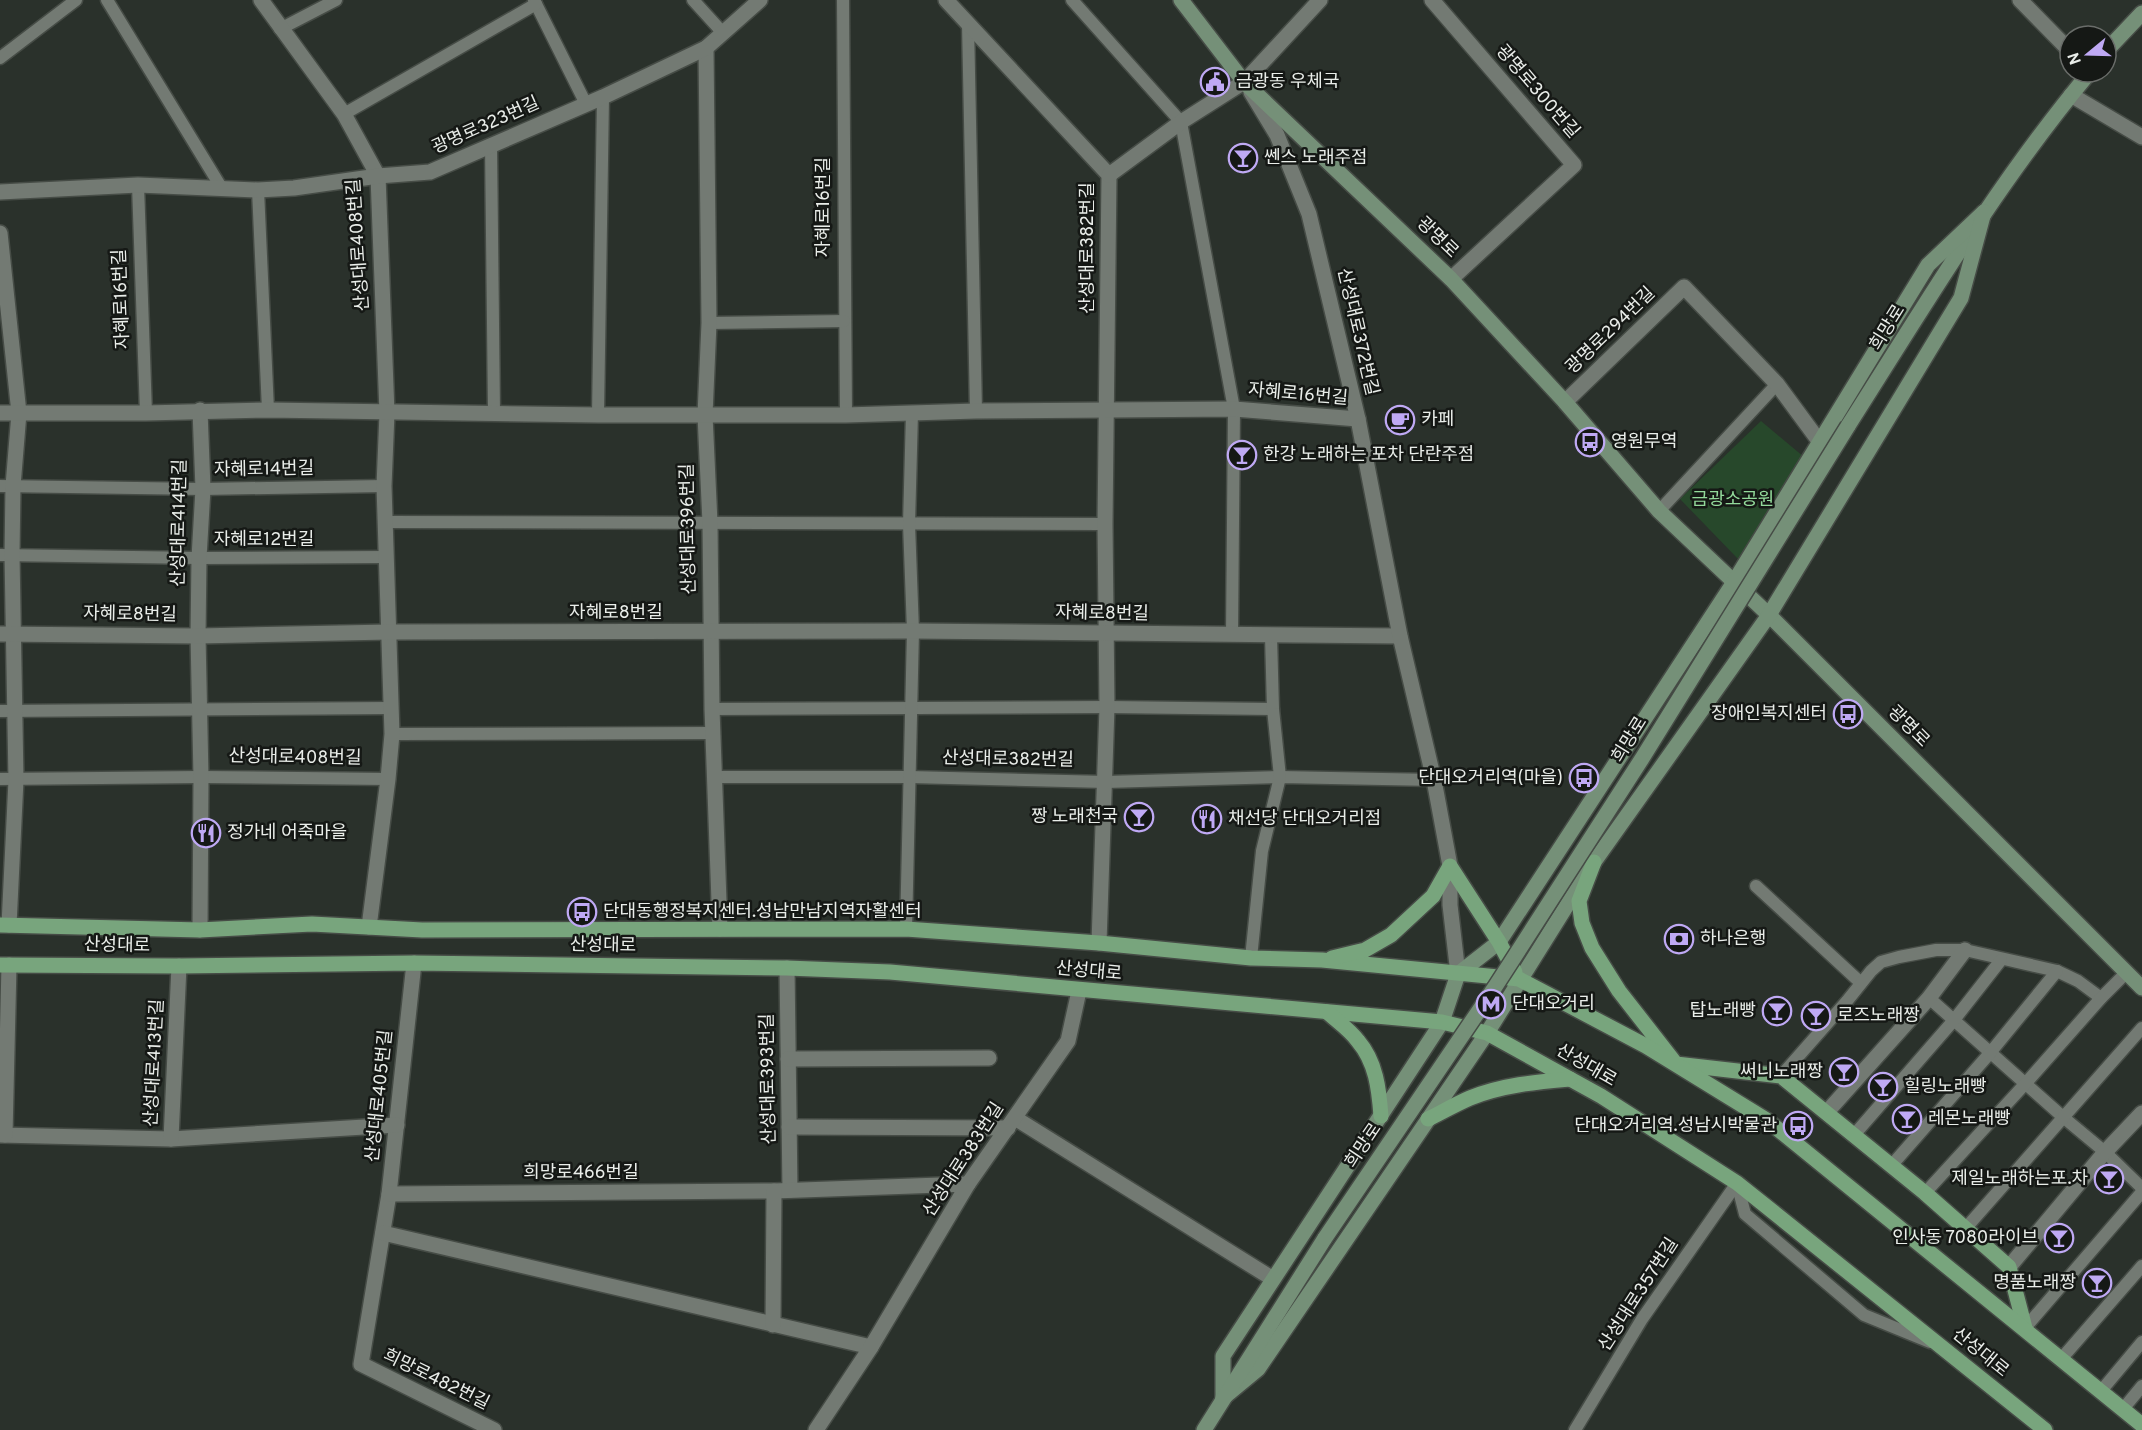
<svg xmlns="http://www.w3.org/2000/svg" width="2142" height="1430" font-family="Overpass,'Noto Sans KR',sans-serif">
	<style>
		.green { fill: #27482b }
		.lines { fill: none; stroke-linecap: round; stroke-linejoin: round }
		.service-casing { stroke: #464c46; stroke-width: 15 }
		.minor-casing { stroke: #464c46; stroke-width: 18 }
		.tertiary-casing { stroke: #464c46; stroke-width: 18 }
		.secondary-casing { stroke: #464c46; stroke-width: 18 }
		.primary-casing { stroke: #464c46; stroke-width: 18 }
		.service { stroke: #737a73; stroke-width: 12 }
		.minor { stroke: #737a73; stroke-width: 15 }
		.tertiary { stroke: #737a73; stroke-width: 15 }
		.secondary { stroke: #759078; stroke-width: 15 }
		.primary { stroke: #78a57d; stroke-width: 15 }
		.secondary-bridge-casing { stroke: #464c46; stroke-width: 18; stroke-linecap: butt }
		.secondary-bridge { stroke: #759078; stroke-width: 15 }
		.labels { text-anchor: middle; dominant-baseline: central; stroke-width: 5; stroke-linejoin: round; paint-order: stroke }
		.poi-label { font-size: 18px; fill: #e9ede9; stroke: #151815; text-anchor: start }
		.street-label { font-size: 18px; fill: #e9ede9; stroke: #151815 }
		.park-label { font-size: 18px; fill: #93da9b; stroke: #151815 }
	</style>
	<rect width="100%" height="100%" fill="#2a312b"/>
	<polygon class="green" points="1761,421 1804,457 1740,561 1680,499"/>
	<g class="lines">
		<g class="service-casing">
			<g id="service">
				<polyline points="107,0 221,187"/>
				<polyline points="534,0 586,104"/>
				<polyline points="693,0 723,33"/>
				<polyline points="843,0 846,415"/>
				<polyline points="1072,0 1181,122 1234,409 1232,635"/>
				<polyline points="968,24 976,411"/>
				<polyline points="280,29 336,0"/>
				<polyline points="0,58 76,0"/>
				<polyline points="344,114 536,4"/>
				<polyline points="491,145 494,412"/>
				<polyline points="138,185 146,413"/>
				<polyline points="258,190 268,410"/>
				<polyline points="709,323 844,321"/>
				<polyline points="598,415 603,97"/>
				<polyline points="0,486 203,489 384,486"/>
				<polyline points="1659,511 1777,384"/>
				<polyline points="386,522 1105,524"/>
				<polyline points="0,555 199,558 385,557"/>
				<polyline points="712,709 1107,707 1273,709"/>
				<polyline points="0,711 390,708"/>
				<polyline points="392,734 713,733"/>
				<polyline points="715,777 910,777 1106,782 1280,777 1434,780"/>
				<polyline points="0,779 201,777 388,779"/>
				<polyline points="1756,886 1861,983"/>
				<polyline points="906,929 913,631 909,524 912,413"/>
				<polyline points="1251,958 1262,851 1280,777 1273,709 1271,636"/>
				<polyline points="1929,998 2063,1117 2105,1152 2142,1188"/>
				<polyline points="1781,1076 1847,1001 1871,971 1881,962 1899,957 1936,950 1965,950 2057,971 2078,981 2101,998"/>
				<polyline points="1854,1135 1954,1020 2001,960"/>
				<polyline points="1891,1166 1990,1053 2057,971"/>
				<polyline points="1737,1183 1745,1214 1864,1315 1930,1342"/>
				<polyline points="1925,1193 2025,1084 2101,998 2126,973"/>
				<polyline points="1965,1229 2142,1028"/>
				<polyline points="2025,1328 2142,1192"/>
				<polyline points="2062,1358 2142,1266"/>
				<polyline points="2101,1391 2142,1342"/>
				<polyline points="2123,1409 2142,1386"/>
				<polyline points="1575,1430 1642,1319 1737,1183"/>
			</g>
		</g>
		<g class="minor-casing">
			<g id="minor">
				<polyline points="261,0 344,114 378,176 387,413 384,486 392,734 388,779 369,927"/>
				<polyline points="946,0 1109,175 1105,524 1107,707 1099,943"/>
				<polyline points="1432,0 1574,165 1451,279"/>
				<polyline points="706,48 709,323 705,415 710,523 712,709 720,929"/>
				<polyline points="2071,95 2142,137"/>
				<polyline points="1109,175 1181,122 1244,82 1320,0"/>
				<polyline points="0,192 138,185 258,190 294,188 378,176 430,172 603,97 706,48 760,0"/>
				<polyline points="0,233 19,413 13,486 12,555 16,780 9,925"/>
				<polyline points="1565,402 1684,287 1777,384 1819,441"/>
				<polyline points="200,410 203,489 199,558 198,636 201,777 200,930"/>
				<polyline points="0,413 146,413 268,410 598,415 846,415 976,411 1234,409 1358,419"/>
				<polyline points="0,634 198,636 389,632 913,631 1400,636"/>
				<polyline points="414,963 389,1194 361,1364 494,1430"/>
				<polyline points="787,968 790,1190"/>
				<polyline points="788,1059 989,1058"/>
				<polyline points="1827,1112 1929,998 1965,950"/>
				<polyline points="1015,1118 1273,1279"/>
				<polyline points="789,1127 1008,1128"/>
				<polyline points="0,1135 171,1139 397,1125"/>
				<polyline points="5,1135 9,965"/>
				<polyline points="171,1139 179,966"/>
				<polyline points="389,1194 774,1191 968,1184"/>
				<polyline points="383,1233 871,1347"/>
				<polyline points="2009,1267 2105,1152 2142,1113"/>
				<polyline points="773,1325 774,1191"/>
				<polyline points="816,1430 871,1347 968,1184 1068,1041 1079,991"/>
			</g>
		</g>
		<g class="tertiary-casing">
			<g id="tertiary">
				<polyline points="2020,0 2070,51"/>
				<polyline points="1251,92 1277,135 1309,214 1358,419 1400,636 1434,780 1450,866 1450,905 1458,974"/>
			</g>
		</g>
		<g class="secondary-casing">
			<g id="secondary">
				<polyline points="1181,0 1244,82 1451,279 1565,402 1659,511 1769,615 2142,988"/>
				<polyline points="2106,51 2142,13"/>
				<path d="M 1848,426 C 1925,305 1998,182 2090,72"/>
				<polyline points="1223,1398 1223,1356 1442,1022 1458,974 1499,942 1734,582 1928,265 1984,212"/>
				<polyline points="1223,1398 1258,1369 1487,1033 1594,862 1769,615 1961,298 1984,212"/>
				<polyline points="1204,1430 1325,1238"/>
			</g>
		</g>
		<g class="primary-casing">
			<g id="primary">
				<polyline points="1594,862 1579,901 1582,923 1592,948 1619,991 1676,1064 1781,1076 1925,1193 2009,1267 2025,1328"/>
				<polyline points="0,925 200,930 312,924 422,930 906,929 1099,943 1251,958 1322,960 1519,979 1646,1046 1768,1121 2142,1425"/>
				<polyline points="1332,958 1365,950 1391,935 1433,896 1450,866 1499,942 1515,972"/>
				<polyline points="0,965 179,966 414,963 787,968 890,972 1442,1022 1487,1033 1601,1096 1737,1183 2045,1430"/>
				<path d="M 1327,1012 C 1337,1021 1350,1030 1358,1041 C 1376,1062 1379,1089 1381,1116"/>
				<path d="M 1428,1119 C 1442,1112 1456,1104 1470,1098 C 1502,1085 1536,1082 1570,1079"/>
			</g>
		</g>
		<use href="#service" class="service"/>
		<use href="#minor" class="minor"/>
		<use href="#tertiary" class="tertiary"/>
		<use href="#secondary" class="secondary"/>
		<use href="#primary" class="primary"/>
		<g class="secondary-bridge-casing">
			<polyline id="secondary-bridge" points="1325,1238 1495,987 1643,757 1848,426"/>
		</g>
		<use href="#secondary-bridge" class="secondary-bridge"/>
	</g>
	<defs>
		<g id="civic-ring" transform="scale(1.5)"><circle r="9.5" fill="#151815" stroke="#bfa9f4" stroke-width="1.5"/><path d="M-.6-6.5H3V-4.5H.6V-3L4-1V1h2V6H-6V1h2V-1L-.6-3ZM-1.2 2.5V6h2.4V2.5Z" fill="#bfa9f4"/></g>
		<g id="bar-ring" transform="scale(1.5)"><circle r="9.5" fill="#151815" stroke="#bfa9f4" stroke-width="1.5"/><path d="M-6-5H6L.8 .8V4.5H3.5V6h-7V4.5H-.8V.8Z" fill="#bfa9f4"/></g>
		<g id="cafe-ring" transform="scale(1.5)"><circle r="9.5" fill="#151815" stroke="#bfa9f4" stroke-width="1.5"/><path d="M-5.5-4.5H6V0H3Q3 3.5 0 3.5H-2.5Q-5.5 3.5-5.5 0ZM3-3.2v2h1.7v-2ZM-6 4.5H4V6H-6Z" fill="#bfa9f4"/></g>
		<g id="bus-ring" transform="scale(1.5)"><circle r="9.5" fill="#151815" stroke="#bfa9f4" stroke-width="1.5"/><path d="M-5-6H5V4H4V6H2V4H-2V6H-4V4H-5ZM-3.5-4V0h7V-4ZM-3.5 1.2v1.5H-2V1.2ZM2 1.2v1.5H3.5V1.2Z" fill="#bfa9f4"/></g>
		<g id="restaurant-ring" transform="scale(1.5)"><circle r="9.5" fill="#151815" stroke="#bfa9f4" stroke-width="1.5"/><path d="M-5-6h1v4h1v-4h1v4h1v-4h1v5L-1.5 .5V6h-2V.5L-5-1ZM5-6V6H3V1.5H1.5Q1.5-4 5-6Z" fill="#bfa9f4"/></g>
		<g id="bank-ring" transform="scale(1.5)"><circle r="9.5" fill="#151815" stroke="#bfa9f4" stroke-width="1.5"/><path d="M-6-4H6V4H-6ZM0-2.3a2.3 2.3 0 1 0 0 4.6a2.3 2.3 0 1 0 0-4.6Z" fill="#bfa9f4"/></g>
		<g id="metro-ring" transform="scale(1.5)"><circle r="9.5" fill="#151815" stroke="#bfa9f4" stroke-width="1.5"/><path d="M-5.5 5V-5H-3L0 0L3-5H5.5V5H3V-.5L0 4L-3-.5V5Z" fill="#bfa9f4"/></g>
	</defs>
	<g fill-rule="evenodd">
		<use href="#civic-ring" x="1215" y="82"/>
		<use href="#bar-ring" x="1243" y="158"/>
		<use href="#cafe-ring" x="1400" y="420"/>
		<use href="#bus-ring" x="1590" y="442"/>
		<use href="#bar-ring" x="1242" y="455"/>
		<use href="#bus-ring" x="1848" y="714"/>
		<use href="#bus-ring" x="1584" y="778"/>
		<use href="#bar-ring" x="1139" y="817"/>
		<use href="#restaurant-ring" x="1207" y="819"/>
		<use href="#restaurant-ring" x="206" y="833"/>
		<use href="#bus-ring" x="582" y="912"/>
		<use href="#bank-ring" x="1679" y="939"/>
		<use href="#metro-ring" x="1491" y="1004"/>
		<use href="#bar-ring" x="1777" y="1011"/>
		<use href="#bar-ring" x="1816" y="1016"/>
		<use href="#bar-ring" x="1844" y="1072"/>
		<use href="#bar-ring" x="1883" y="1087"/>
		<use href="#bar-ring" x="1907" y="1119"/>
		<use href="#bus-ring" x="1798" y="1126"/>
		<use href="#bar-ring" x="2109" y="1179"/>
		<use href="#bar-ring" x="2059" y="1238"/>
		<use href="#bar-ring" x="2097" y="1283"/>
	</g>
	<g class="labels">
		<g class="poi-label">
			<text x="1236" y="82">금광동 우체국</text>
			<text x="1264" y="158">쎈스 노래주점</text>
			<text x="1421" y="420">카페</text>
			<text x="1611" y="442">영원무역</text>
			<text x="1263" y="455">한강 노래하는 포차 단란주점</text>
			<text x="1827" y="714" text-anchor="end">장애인복지센터</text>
			<text x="1563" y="778" text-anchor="end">단대오거리역(마을)</text>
			<text x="1118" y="817" text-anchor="end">짱 노래천국</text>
			<text x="1228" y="819">채선당 단대오거리점</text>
			<text x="227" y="833">정가네 어죽마을</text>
			<text x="603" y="912">단대동행정복지센터.성남만남지역자활센터</text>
			<text x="1700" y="939">하나은행</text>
			<text x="1512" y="1004">단대오거리</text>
			<text x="1756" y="1011" text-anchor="end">탑노래빵</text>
			<text x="1837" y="1016">로즈노래짱</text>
			<text x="1823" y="1072" text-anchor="end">써니노래짱</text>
			<text x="1904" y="1087">힐링노래빵</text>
			<text x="1928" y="1119">레몬노래빵</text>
			<text x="1777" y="1126" text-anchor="end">단대오거리역.성남시박물관</text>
			<text x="2088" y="1179" text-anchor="end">제일노래하는포.차</text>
			<text x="2038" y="1238" text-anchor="end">인사동 7080라이브</text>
			<text x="2076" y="1283" text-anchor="end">명품노래짱</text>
		</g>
		<g class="street-label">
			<text transform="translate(1537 92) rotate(49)">광명로300번길</text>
			<text transform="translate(486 126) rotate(-24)">광명로323번길</text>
			<text transform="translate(824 207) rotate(-90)">자혜로16번길</text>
			<text transform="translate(1437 238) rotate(44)">광명로</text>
			<text transform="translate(359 245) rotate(-94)">산성대로408번길</text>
			<text transform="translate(1088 248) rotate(-90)">산성대로382번길</text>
			<text transform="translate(122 299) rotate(-92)">자혜로16번길</text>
			<text transform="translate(1888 328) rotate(-58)">희망로</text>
			<text transform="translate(1611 331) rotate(-44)">광명로294번길</text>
			<text transform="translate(1357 332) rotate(77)">산성대로372번길</text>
			<text transform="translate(1298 395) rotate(5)">자혜로16번길</text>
			<text transform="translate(264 470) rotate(-1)">자혜로14번길</text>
			<text transform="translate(180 523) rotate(-89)">산성대로414번길</text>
			<text transform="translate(689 529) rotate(-91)">산성대로396번길</text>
			<text x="264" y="540">자혜로12번길</text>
			<text x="616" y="613">자혜로8번길</text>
			<text transform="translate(1102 614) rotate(1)">자혜로8번길</text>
			<text transform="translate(130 615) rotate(1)">자혜로8번길</text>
			<text transform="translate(1908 727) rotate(45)">광명로</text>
			<text transform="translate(1630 740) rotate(-58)">희망로</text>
			<text transform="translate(295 758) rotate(1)">산성대로408번길</text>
			<text transform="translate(1008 760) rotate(1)">산성대로382번길</text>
			<text transform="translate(117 946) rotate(1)">산성대로</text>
			<text transform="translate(603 946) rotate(1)">산성대로</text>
			<text transform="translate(1089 972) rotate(5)">산성대로</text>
			<text transform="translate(155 1063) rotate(-87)">산성대로413번길</text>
			<text transform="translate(1586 1066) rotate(30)">산성대로</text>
			<text transform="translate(769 1079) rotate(-91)">산성대로393번길</text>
			<text transform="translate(380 1096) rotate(-84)">산성대로405번길</text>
			<text transform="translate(1364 1146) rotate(-56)">희망로</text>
			<text transform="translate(964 1160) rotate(-57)">산성대로383번길</text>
			<text x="581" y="1173">희망로466번길</text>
			<text transform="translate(1639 1295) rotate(-57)">산성대로357번길</text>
			<text transform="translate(1980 1353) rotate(39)">산성대로</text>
			<text transform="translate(436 1380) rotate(26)">희망로482번길</text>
		</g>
		<g class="park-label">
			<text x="1733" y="500">금광소공원</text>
		</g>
	</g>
	<g transform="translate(2088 54) rotate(251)"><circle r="28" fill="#151815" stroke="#6a6d6a" stroke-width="1.5"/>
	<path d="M0-4.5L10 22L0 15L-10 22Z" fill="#bfa9f4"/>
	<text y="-9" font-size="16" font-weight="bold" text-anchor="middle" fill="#e9ede9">N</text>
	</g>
</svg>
